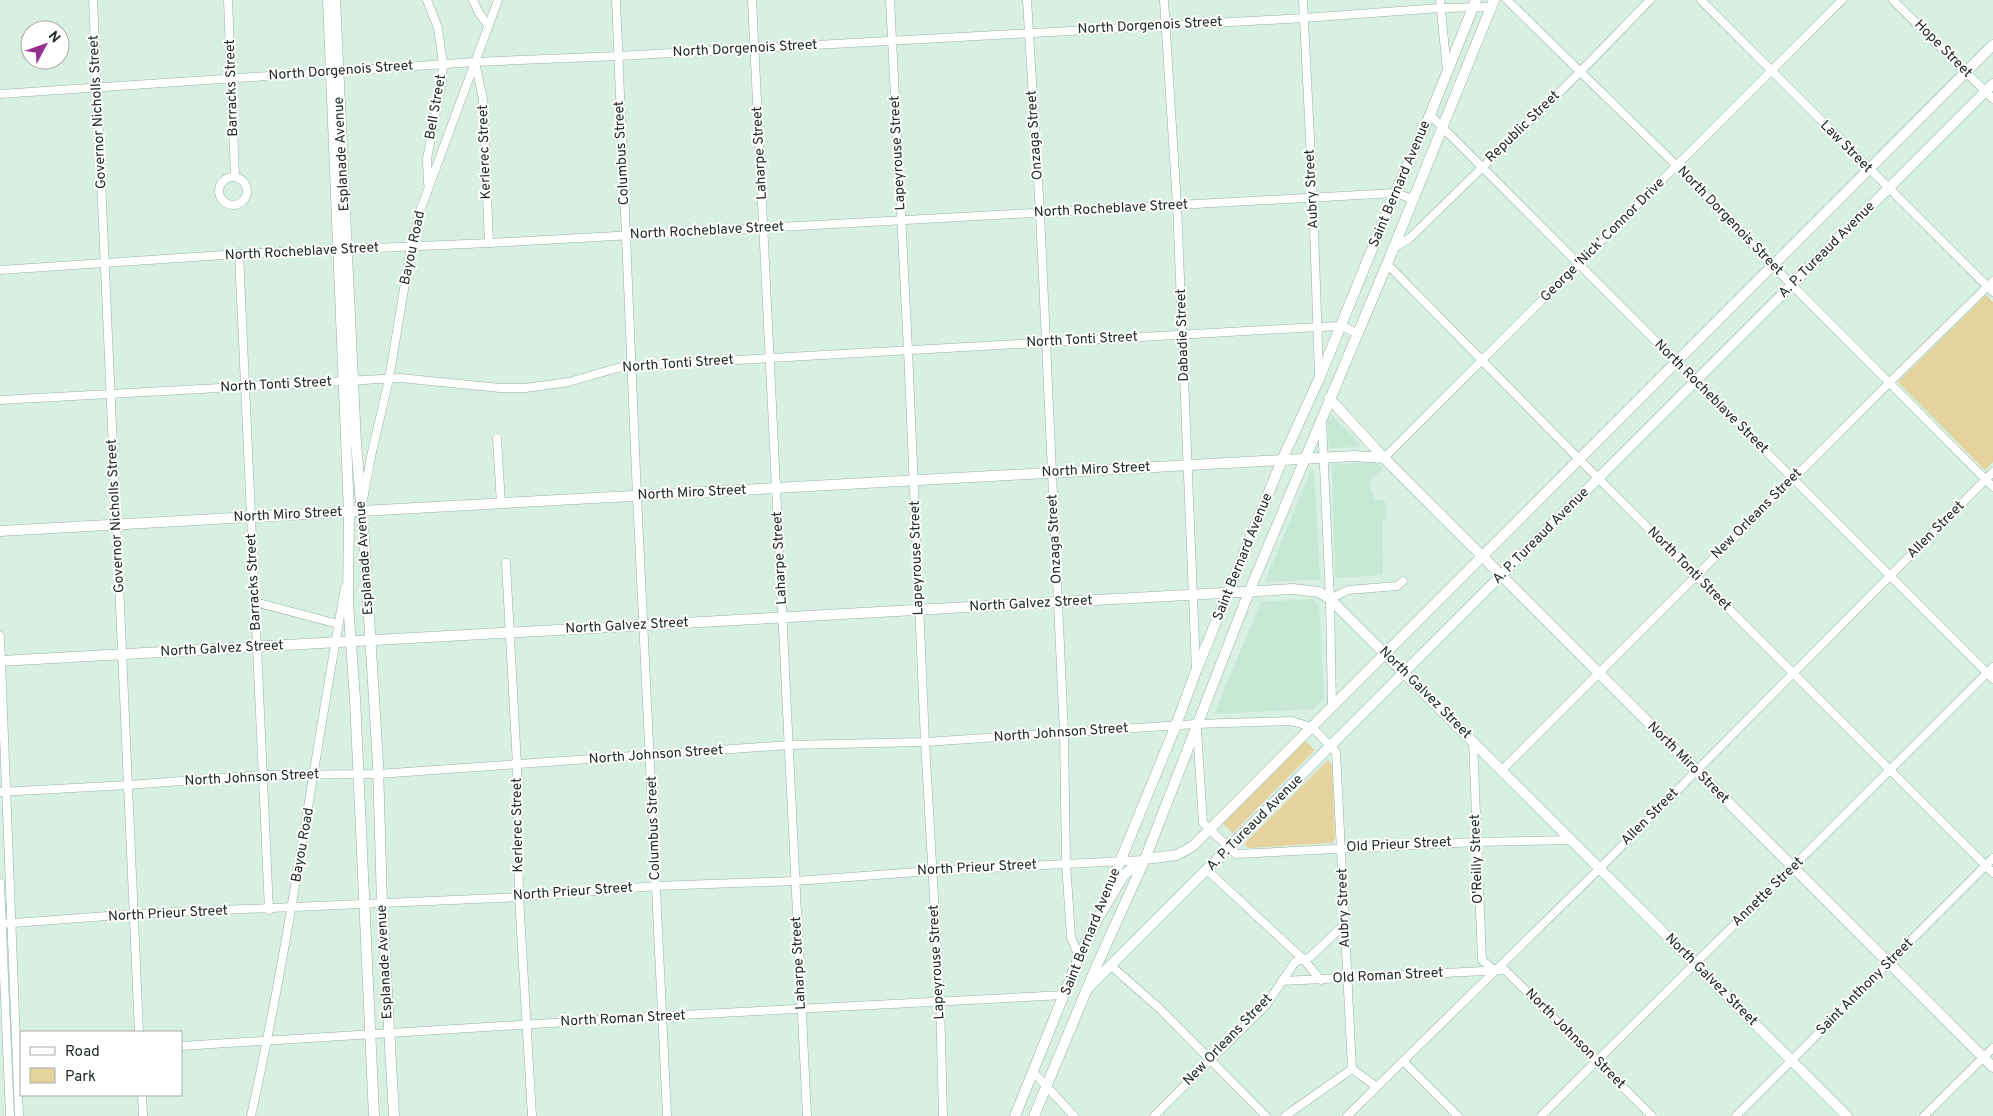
<svg xmlns="http://www.w3.org/2000/svg" width="1993" height="1116" font-family="Overpass,sans-serif">
	<style>
		.built { fill: #c7e8d4 }
		.green { fill: #e5d29c }
		.lines { fill: none; stroke-linecap: round; stroke-linejoin: round }
		.minor-casing { stroke: #98b0a2; stroke-width: 9 }
		.tertiary-casing { stroke: #98b0a2; stroke-width: 11 }
		.minor { stroke: #fff; stroke-width: 8 }
		.tertiary { stroke: #fff; stroke-width: 10 }
		.labels { text-anchor: middle; dominant-baseline: central; stroke-width: 4; stroke-linejoin: round; paint-order: stroke }
		.street-label { font-size: 14px; fill: #222b26; stroke: #fff }
	</style>
	<rect width="100%" height="100%" fill="#d7f0e1"/>
	<g class="built">
		<polygon points="1327,417 1333,417 1360,443 1360,447 1329,448"/>
		<polygon points="1369,462 1375,463 1383,468 1369,482 1374,499 1385,501 1387,518 1382,521 1383,575 1335,578 1332,465"/>
		<polygon points="1311,470 1314,470 1320,580 1265,582"/>
		<polygon points="1312,599 1319,605 1324,698 1313,709 1214,714 1261,602"/>
	</g>
	<g class="green">
		<polygon points="1986,295 1993,302 1993,462 1985,470 1898,382"/>
		<polygon points="1305,741 1315,750 1233,833 1222,823"/>
		<polygon points="1328,760 1332,765 1335,839 1332,843 1248,848 1244,844"/>
	</g>
	<g class="lines">
		<g class="minor-casing">
			<g id="minor">
				<polyline points="93,0 139,1032"/>
				<polyline points="228,0 235,177"/>
				<polyline points="427,0 438,28 443,64 442,80 427,159 428,183"/>
				<polyline points="473,0 479,13 488,25"/>
				<polyline points="616,0 637,496 667,1116"/>
				<polyline points="752,0 807,1116"/>
				<polyline points="890,0 908,350 925,742 940,1001 943,1116"/>
				<polyline points="1027,0 1040,213 1058,602 1064,733 1066,863 1071,937 1079,957"/>
				<polyline points="1164,0 1177,205 1196,670"/>
				<polyline points="1303,0 1313,198 1319,375"/>
				<polyline points="1440,0 1447,70"/>
				<polyline points="1507,0 1677,166 1773,266 1993,487"/>
				<polyline points="1701,0 1993,292"/>
				<polyline points="1893,0 1993,99"/>
				<polyline points="475,62 483,99 489,243"/>
				<polyline points="0,94 475,62 618,56 1304,18 1440,8 1491,7"/>
				<polyline points="1430,115 1993,679"/>
				<circle cx="233" cy="191" r="14"/>
				<polyline points="1392,249 1410,238 1580,72 1650,0"/>
				<polyline points="239,254 269,910"/>
				<polyline points="1387,264 1579,459 1993,873"/>
				<polyline points="0,270 239,254 489,243 1395,193 1413,199"/>
				<polyline points="0,400 400,378 500,388 525,388 569,382 617,368 632,366 1318,327 1341,326 1357,333"/>
				<polyline points="1322,422 1330,599 1332,707"/>
				<polyline points="497,438 501,504"/>
				<polyline points="1384,458 1842,0"/>
				<polyline points="363,499 372,452 389,379 411,247 420,211 498,0"/>
				<polyline points="506,563 517,765 519,897 532,1116"/>
				<polyline points="1330,599 1348,590 1397,586 1403,581"/>
				<polyline points="255,602 338,624"/>
				<polyline points="0,636 19,1116"/>
				<polyline points="1197,729 1203,823 1236,854 1477,842 1571,840"/>
				<polyline points="1473,741 1482,960 1494,970"/>
				<polyline points="1502,770 1889,383 1993,281"/>
				<polyline points="0,792 128,785 263,775 378,774 789,745 925,742 1196,724 1291,721 1312,727 1336,752 1352,1069 1377,1087"/>
				<polyline points="1207,870 1303,959 1321,980"/>
				<polyline points="0,883 10,1116"/>
				<polyline points="0,924 134,914 519,897 656,886 795,881 931,871 1144,860"/>
				<polyline points="1110,965 1159,1008 1266,1116"/>
				<polyline points="1282,981 1505,970 1652,1116"/>
				<polyline points="181,1046 663,1016 1064,995"/>
				<polyline points="1403,1061 1458,1116"/>
				<polyline points="1034,1073 1074,1116"/>
				<polyline points="142,1095 143,1116"/>
				<path d="M 251,1116 C 290,941 313,764 345,588"/>
				<polyline points="1154,1116 1266,1005 1295,962 1310,957 1345,924"/>
				<polyline points="1285,1116 1352,1069"/>
				<polyline points="1347,1116 1600,868 1993,472"/>
				<path d="M 1541,1116 C 1692,966 1843,818 1993,667"/>
				<polyline points="1736,1116 1993,858"/>
				<polyline points="1924,1116 1993,1048"/>
			</g>
		</g>
		<g class="tertiary-casing">
			<g id="tertiary">
				<polyline points="328,0 349,512 348,602 355,699 374,1116"/>
				<polyline points="335,0 356,443 365,552 378,764 382,904 394,1116"/>
				<polyline points="1329,398 1384,458"/>
				<polyline points="0,531 1354,456 1384,458 1993,1067"/>
				<polyline points="0,661 1293,589 1319,592 1330,599 1847,1116"/>
				<polyline points="1108,891 1176,725 1196,671 1282,460 1319,379 1395,193 1430,115 1476,0"/>
				<polyline points="1098,918 1124,875 1133,867 1145,859 1177,855 1193,846 1993,45"/>
				<polyline points="1088,988 1993,84"/>
				<polyline points="1015,1116 1079,957 1100,914"/>
				<polyline points="1034,1116 1097,965 1145,859 1249,592 1387,264 1494,0"/>
			</g>
		</g>
		<use href="#minor" class="minor"/>
		<use href="#tertiary" class="tertiary"/>
	</g>
	<g class="labels">
		<g class="street-label">
			<text transform="translate(1150 26) rotate(-3)">North Dorgenois Street</text>
			<text transform="translate(745 49) rotate(-3)">North Dorgenois Street</text>
			<text transform="translate(1943 49) rotate(45)">Hope Street</text>
			<text transform="translate(341 71) rotate(-4)">North Dorgenois Street</text>
			<text transform="translate(232 88) rotate(-92)">Barracks Street</text>
			<text transform="translate(436 107) rotate(-80)">Bell Street</text>
			<text transform="translate(98 112) rotate(-93)">Governor Nicholls Street</text>
			<text transform="translate(1523 127) rotate(-44)">Republic Street</text>
			<text transform="translate(1035 135) rotate(-94)">Onzaga Street</text>
			<text transform="translate(1846 147) rotate(45)">Law Street</text>
			<text transform="translate(485 152) rotate(-92)">Kerlerec Street</text>
			<text transform="translate(622 153) rotate(-93)">Columbus Street</text>
			<text transform="translate(760 153) rotate(-93)">Laharpe Street</text>
			<text transform="translate(898 153) rotate(-93)">Lapeyrouse Street</text>
			<text transform="translate(342 154) rotate(-93)">Esplanade Avenue</text>
			<text transform="translate(1400 184) rotate(-67)">Saint Bernard Avenue</text>
			<text transform="translate(1312 189) rotate(-93)">Aubry Street</text>
			<text transform="translate(1111 209) rotate(-3)">North Rocheblave Street</text>
			<text transform="translate(1730 221) rotate(46)">North Dorgenois Street</text>
			<text transform="translate(707 231) rotate(-3)">North Rocheblave Street</text>
			<text transform="translate(1603 240) rotate(-45)">George 'Nick' Connor Drive</text>
			<text transform="translate(413 248) rotate(-78)">Bayou Road</text>
			<text transform="translate(1827 250) rotate(-45)">A. P. Tureaud Avenue</text>
			<text transform="translate(302 252) rotate(-3)">North Rocheblave Street</text>
			<text transform="translate(1183 335) rotate(-92)">Dabadie Street</text>
			<text transform="translate(1082 340) rotate(-3)">North Tonti Street</text>
			<text transform="translate(678 364) rotate(-4)">North Tonti Street</text>
			<text transform="translate(276 385) rotate(-3)">North Tonti Street</text>
			<text transform="translate(1711 397) rotate(45)">North Rocheblave Street</text>
			<text transform="translate(1096 470) rotate(-3)">North Miro Street</text>
			<text transform="translate(692 493) rotate(-3)">North Miro Street</text>
			<text transform="translate(1757 514) rotate(-45)">New Orleans Street</text>
			<text transform="translate(288 515) rotate(-3)">North Miro Street</text>
			<text transform="translate(116 516) rotate(-93)">Governor Nicholls Street</text>
			<text transform="translate(1936 530) rotate(-45)">Allen Street</text>
			<text transform="translate(1541 536) rotate(-45)">A. P. Tureaud Avenue</text>
			<text transform="translate(1055 539) rotate(-93)">Onzaga Street</text>
			<text transform="translate(1243 557) rotate(-68)">Saint Bernard Avenue</text>
			<text transform="translate(365 558) rotate(-94)">Esplanade Avenue</text>
			<text transform="translate(780 558) rotate(-93)">Laharpe Street</text>
			<text transform="translate(917 558) rotate(-92)">Lapeyrouse Street</text>
			<text transform="translate(1689 569) rotate(45)">North Tonti Street</text>
			<text transform="translate(254 582) rotate(-93)">Barracks Street</text>
			<text transform="translate(1031 604) rotate(-3)">North Galvez Street</text>
			<text transform="translate(627 626) rotate(-3)">North Galvez Street</text>
			<text transform="translate(222 649) rotate(-3)">North Galvez Street</text>
			<text transform="translate(1425 693) rotate(45)">North Galvez Street</text>
			<text transform="translate(1061 733) rotate(-4)">North Johnson Street</text>
			<text transform="translate(656 755) rotate(-4)">North Johnson Street</text>
			<text transform="translate(1688 763) rotate(45)">North Miro Street</text>
			<text transform="translate(252 778) rotate(-3)">North Johnson Street</text>
			<text transform="translate(1650 817) rotate(-45)">Allen Street</text>
			<text transform="translate(1255 823) rotate(-45)">A. P. Tureaud Avenue</text>
			<text transform="translate(518 825) rotate(-91)">Kerlerec Street</text>
			<text transform="translate(654 828) rotate(-92)">Columbus Street</text>
			<text transform="translate(303 845) rotate(-80)">Bayou Road</text>
			<text transform="translate(1399 845) rotate(-3)">Old Prieur Street</text>
			<text transform="translate(1477 859) rotate(-92)">O'Reilly Street</text>
			<text transform="translate(977 868) rotate(-3)">North Prieur Street</text>
			<text transform="translate(573 892) rotate(-4)">North Prieur Street</text>
			<text transform="translate(1768 892) rotate(-44)">Annette Street</text>
			<text transform="translate(1344 908) rotate(-92)">Aubry Street</text>
			<text transform="translate(168 914) rotate(-3)">North Prieur Street</text>
			<text transform="translate(1091 932) rotate(-68)">Saint Bernard Avenue</text>
			<text transform="translate(385 962) rotate(-93)">Esplanade Avenue</text>
			<text transform="translate(937 962) rotate(-93)">Lapeyrouse Street</text>
			<text transform="translate(799 963) rotate(-93)">Laharpe Street</text>
			<text transform="translate(1388 976) rotate(-3)">Old Roman Street</text>
			<text transform="translate(1711 980) rotate(45)">North Galvez Street</text>
			<text transform="translate(1865 987) rotate(-45)">Saint Anthony Street</text>
			<text transform="translate(623 1019) rotate(-3)">North Roman Street</text>
			<text transform="translate(1575 1039) rotate(45)">North Johnson Street</text>
			<text transform="translate(1228 1040) rotate(-46)">New Orleans Street</text>
		</g>
	</g>
	<rect x="20" y="1031" width="162" height="65" fill="#ffffff" stroke="#a7aaa8"/>
	<rect x="30" y="1047" width="25" height="8" fill="#ffffff" stroke="#a7aaa8"/>
	<text x="65" y="1056" font-size="15" fill="#222b26">Road</text>
	<rect x="30" y="1068" width="25" height="15" fill="#e5d29c" stroke="#a7aaa8"/>
	<text x="65" y="1081" font-size="15" fill="#222b26">Park</text>
	<g transform="translate(45 45) rotate(49)"><circle r="24" fill="#ffffff" stroke="#a7aaa8"/>
	<path d="M0-4L9 19L0 12L-9 19Z" fill="#962e92"/>
	<text y="-8" font-size="14" font-weight="bold" text-anchor="middle" fill="#222b26">N</text>
	</g>
</svg>
